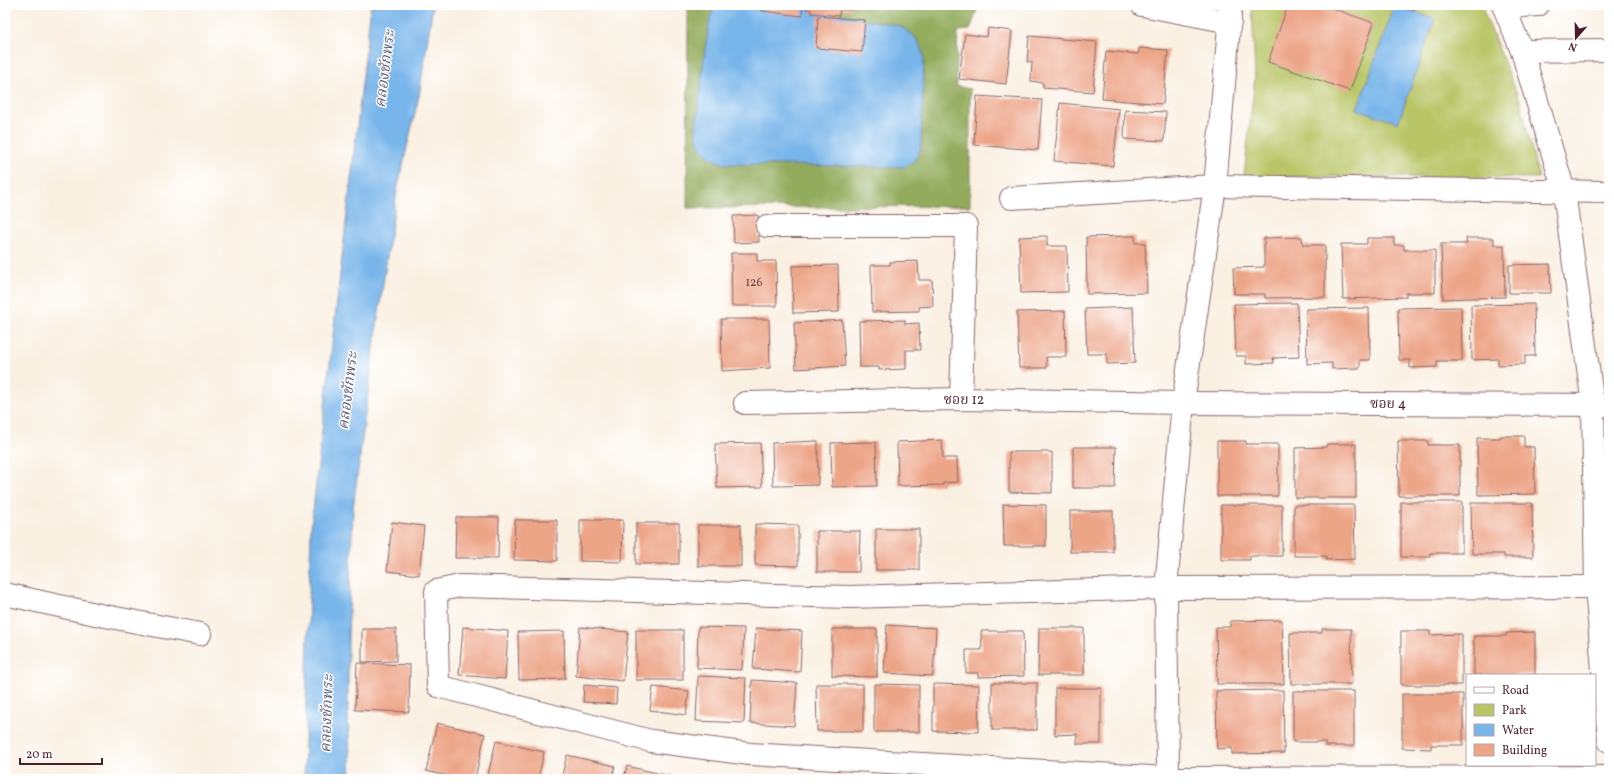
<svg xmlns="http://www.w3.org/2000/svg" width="1614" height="784" font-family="Vollkorn,'Noto Serif Thai',serif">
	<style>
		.green { fill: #b9c668; stroke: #82724a }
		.forest { fill: #92ab5c; stroke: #6e6544 }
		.water { fill: #78b5ea; stroke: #616a8a }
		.building { fill: #eda588 }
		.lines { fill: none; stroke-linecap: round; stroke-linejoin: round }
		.minor-casing { stroke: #88686b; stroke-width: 24 }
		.minor { stroke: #fff; stroke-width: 22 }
		.labels { text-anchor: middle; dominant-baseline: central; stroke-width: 3; stroke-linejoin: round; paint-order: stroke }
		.number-label { font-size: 12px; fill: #734042 }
		.street-label { font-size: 14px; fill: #4a1f2b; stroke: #fff }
		.water-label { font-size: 15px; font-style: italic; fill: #5c5b77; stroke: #fff }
	</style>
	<rect width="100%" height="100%" fill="#fff"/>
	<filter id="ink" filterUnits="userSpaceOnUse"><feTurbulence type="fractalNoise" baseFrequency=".025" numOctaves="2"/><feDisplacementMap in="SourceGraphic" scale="8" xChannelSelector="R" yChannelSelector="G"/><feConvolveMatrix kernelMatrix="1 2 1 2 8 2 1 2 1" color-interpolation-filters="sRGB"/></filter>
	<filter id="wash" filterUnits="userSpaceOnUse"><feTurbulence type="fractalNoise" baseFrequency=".012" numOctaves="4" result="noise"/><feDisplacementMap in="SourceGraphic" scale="16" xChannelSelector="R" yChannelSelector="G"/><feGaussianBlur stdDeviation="0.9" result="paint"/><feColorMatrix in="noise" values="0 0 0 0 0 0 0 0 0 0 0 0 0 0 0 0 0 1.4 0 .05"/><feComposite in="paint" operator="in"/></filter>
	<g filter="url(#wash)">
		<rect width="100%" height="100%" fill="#faf0e2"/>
		<polygon class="green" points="1252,5 1481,5 1520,101 1539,178 1244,176 1255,77"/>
		<polygon class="forest" points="688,5 979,5 970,30 958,31 956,86 970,89 970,206 687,208"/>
		<g class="water">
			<polygon points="371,5 433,5 419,96 397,190 378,318 353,508 348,636 348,714 351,779 304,779 311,527"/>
			<path d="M 715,5 L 794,5 L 900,26 L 913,35 L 918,41 L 924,57 L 921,147 C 918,157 914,163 904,167 L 725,164 C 707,159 697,148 696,129 L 705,49 L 710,18 Z"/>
			<polygon points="1395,5 1435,19 1398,123 1357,109"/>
		</g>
		<g id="blocks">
			<g class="building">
				<polygon points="763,5 803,5 802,16 762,11"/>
				<polygon points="806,5 852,5 852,10 840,9 839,16 811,13 811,10 806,9"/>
				<polygon points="1288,5 1323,5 1374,23 1350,91 1268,62"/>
				<polygon points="1402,5 1416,5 1414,10"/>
				<polygon points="818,16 865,20 862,52 816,48"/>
				<polygon points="988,28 1012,31 1006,84 959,79 965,34 987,37"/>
				<polygon points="1029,36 1097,42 1093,92 1043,88 1043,83 1031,81 1032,62 1027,62"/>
				<polygon points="1139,48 1168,50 1163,104 1102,99 1106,51 1138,54"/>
				<polygon points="977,96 1042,100 1038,150 974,145"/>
				<polygon points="1060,103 1119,109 1113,166 1054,161"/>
				<polygon points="1125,110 1166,112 1164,141 1124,139"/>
				<polygon points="758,215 759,242 734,243 733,216"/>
				<polygon points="1047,236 1047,246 1067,246 1068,292 1021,293 1019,237"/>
				<polygon points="1135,236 1135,243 1145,243 1147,293 1087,294 1086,237"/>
				<polygon points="1302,237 1303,245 1325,245 1325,297 1265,298 1265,294 1234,294 1233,268 1264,267 1264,238"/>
				<polygon points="1367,238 1394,238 1394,245 1404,245 1404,250 1435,250 1435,293 1406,293 1406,297 1343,299 1341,244 1367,244"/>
				<polygon points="1466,238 1494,238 1494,245 1504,245 1505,297 1443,299 1441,244 1467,244"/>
				<polygon points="731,253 757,253 757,261 776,261 777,306 732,306"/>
				<polygon points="918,261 919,280 932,280 933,306 919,307 919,311 872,312 871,265 890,265 890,262"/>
				<polygon points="1550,264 1551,293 1509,293 1509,265"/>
				<polygon points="838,265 839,312 793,313 792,266"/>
				<polygon points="1297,303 1299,357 1273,358 1274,363 1246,364 1246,356 1236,356 1234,304"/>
				<polygon points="1534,304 1535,356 1525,356 1525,364 1498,365 1498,359 1472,360 1471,305"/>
				<polygon points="1133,307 1135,363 1107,364 1107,354 1087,354 1085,309"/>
				<polygon points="1461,307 1462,361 1437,361 1437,367 1410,368 1410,360 1399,360 1398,308"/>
				<polygon points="1369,308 1370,360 1360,360 1360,368 1332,369 1332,363 1307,364 1306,309"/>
				<polygon points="1065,311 1066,357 1046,357 1047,368 1019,368 1017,312"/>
				<polygon points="721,319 769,319 770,368 722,371"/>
				<polygon points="842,320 845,366 796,369 794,323"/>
				<polygon points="905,320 905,324 919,323 920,350 906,350 906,369 879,370 879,367 860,367 859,321"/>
				<polygon points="1501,436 1524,436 1524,447 1534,447 1535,494 1478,495 1477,438 1500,438"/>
				<polygon points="942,440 943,458 957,458 958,482 943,483 943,485 898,486 897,442"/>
				<polygon points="818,441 818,485 773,486 772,443"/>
				<polygon points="1217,441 1246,441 1246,444 1278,444 1278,496 1217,496"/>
				<polygon points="1398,441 1428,441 1428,445 1460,445 1460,496 1399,496"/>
				<polygon points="876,442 877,486 832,487 831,443"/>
				<polygon points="760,443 762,487 717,488 715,444"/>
				<polygon points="1327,444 1356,444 1356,498 1295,498 1295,448 1326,447"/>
				<polygon points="1073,447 1116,447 1115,488 1073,488"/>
				<polygon points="1009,452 1052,452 1052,493 1009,492"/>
				<polygon points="1401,502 1462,502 1462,553 1430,553 1430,557 1401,557"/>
				<polygon points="1471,503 1532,503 1533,557 1504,557 1504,554 1472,554"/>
				<polygon points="1003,504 1046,505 1046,546 1004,546"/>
				<polygon points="1221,505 1282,505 1282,556 1250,556 1250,560 1221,560"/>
				<polygon points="1294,505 1354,505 1355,559 1326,560 1326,556 1294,556"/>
				<rect x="1070" y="511" width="43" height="41"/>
				<polygon points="456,517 499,517 498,558 455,558"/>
				<polygon points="515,520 557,520 557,561 514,560"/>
				<polygon points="580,520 623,520 622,562 580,561"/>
				<polygon points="392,522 424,526 419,575 387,571"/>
				<rect x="636" y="523" width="43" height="41"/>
				<polygon points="755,524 798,525 798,566 755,565"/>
				<rect x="698" y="525" width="43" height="41"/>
				<rect x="876" y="529" width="43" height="41"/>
				<polygon points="817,531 860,531 859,572 817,572"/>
				<polygon points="1282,620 1284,684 1217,684 1216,627 1230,627 1230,621"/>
				<polygon points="887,625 936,628 933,676 884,673"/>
				<polygon points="463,627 508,631 505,679 459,675"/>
				<polygon points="580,627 628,632 623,681 576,676"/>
				<polygon points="698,627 744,628 742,670 697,668"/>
				<polygon points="756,628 802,631 800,672 753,669"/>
				<polygon points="1039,628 1084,628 1084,675 1038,675"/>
				<polygon points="362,629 396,629 396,661 362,662"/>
				<polygon points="832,629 877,629 877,677 832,676"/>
				<polygon points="1322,629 1351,629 1352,684 1291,684 1290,633 1322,633"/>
				<rect x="636" y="630" width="47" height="50"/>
				<polygon points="564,631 565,679 519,680 518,632"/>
				<polygon points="981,631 1023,631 1024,676 978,677 978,673 966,673 966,650 982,650"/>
				<polygon points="1401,631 1430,631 1430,635 1462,634 1462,685 1401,685"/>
				<polygon points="1535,632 1535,675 1474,675 1474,636 1506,636 1506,633"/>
				<polygon points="357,663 410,665 409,712 355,710"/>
				<polygon points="698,676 746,678 744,723 696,721"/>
				<polygon points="752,680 797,683 794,726 750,723"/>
				<rect x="992" y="683" width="45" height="47"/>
				<polygon points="816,684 863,684 863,731 817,731"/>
				<polygon points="874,684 919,685 919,732 874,732"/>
				<polygon points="933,684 979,685 978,732 933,731"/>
				<polygon points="584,685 617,688 616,704 583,702"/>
				<polygon points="653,687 689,691 686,715 650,710"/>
				<polygon points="1055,688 1101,688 1101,744 1077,744 1077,734 1055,735"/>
				<polygon points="1283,690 1284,753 1232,754 1232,748 1217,749 1216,691"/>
				<polygon points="1293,691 1354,691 1354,746 1325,746 1325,742 1293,742"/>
				<polygon points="1402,694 1463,694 1463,745 1431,745 1431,749 1402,748"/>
				<polygon points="437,723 485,734 475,779 460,779 426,771"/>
				<polygon points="496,741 544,752 538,779 487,779"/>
				<polygon points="567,755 615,766 612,779 561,779"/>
				<polygon points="627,766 678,778 678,779 624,779"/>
			</g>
		</g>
	</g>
	<g filter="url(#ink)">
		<use href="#blocks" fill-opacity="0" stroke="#88686b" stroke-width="1"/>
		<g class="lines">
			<g class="minor-casing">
				<g id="minor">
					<polyline points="1142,5 1230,22"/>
					<polyline points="1503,5 1522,51 1564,191 1593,405 1596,587 1609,741"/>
					<polyline points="1504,7 1538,5"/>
					<polyline points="1522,51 1609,50"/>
					<polyline points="1011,198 1215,186 1609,192"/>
					<polyline points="767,226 966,226 961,399"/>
					<polyline points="745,403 961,399 1183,403 1609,405"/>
					<polyline points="1609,587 1166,588 849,597 460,586 436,591 438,686 651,741 750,754 1168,778 1609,777"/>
					<polyline points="5,594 100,615 200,634"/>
					<polyline points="1168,779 1166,588 1183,403 1215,186 1231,5"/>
				</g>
			</g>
			<use href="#minor" class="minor"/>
		</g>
	</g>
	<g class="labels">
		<g class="number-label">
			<text x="754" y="283">126</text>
		</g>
		<g class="street-label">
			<text x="964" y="400">ซอย 12</text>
			<text x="1388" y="404">ซอย 4</text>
		</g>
		<g class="water-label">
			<text transform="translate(386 69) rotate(-83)">คลองชักพระ</text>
			<text transform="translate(349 391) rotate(-83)">คลองชักพระ</text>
			<text transform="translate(328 714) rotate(-88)">คลองชักพระ</text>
		</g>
	</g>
	<rect width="1614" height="784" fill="none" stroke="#fff" stroke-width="20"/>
	<rect x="1466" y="674" width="130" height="92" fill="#ffffff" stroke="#b7a5aa"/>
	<rect x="1474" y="687" width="20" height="6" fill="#ffffff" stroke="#b7a5aa"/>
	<text x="1502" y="694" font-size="12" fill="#4a1f2b">Road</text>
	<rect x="1474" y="704" width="20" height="12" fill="#b9c668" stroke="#b7a5aa"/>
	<text x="1502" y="714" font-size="12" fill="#4a1f2b">Park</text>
	<rect x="1474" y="724" width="20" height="12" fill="#78b5ea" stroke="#b7a5aa"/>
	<text x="1502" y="734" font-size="12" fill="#4a1f2b">Water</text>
	<rect x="1474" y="744" width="20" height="12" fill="#eda588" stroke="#b7a5aa"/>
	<text x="1502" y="754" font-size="12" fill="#4a1f2b">Building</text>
	<g transform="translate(1576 38) rotate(200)" stroke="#ffffff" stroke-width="3" paint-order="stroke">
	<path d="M0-3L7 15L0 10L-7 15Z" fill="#4a1f2b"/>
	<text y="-6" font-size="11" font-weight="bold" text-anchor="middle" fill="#4a1f2b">N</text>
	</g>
	<path d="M20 758v6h82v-6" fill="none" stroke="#4a1f2b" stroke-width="2"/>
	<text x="26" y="758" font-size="12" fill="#4a1f2b" stroke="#ffffff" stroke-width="3" paint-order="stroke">20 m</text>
</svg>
